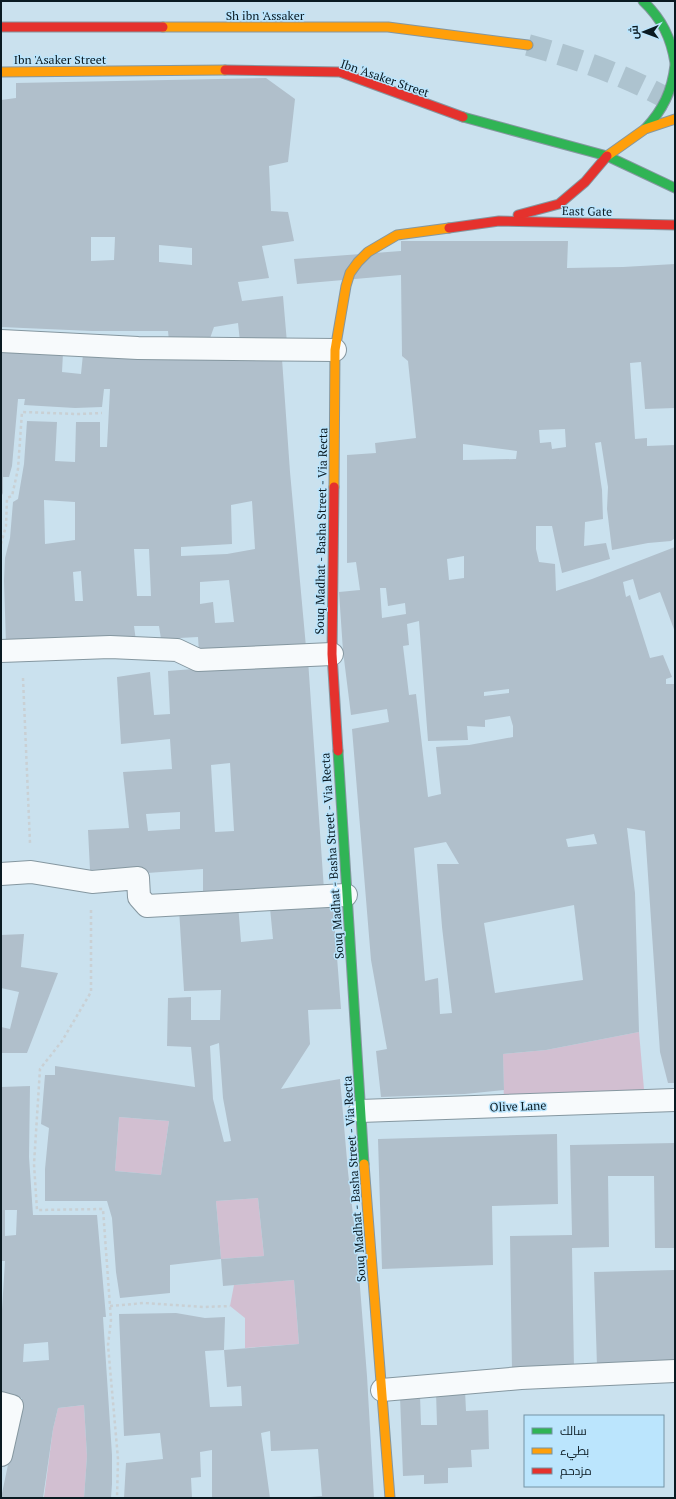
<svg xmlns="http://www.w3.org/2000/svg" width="676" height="1499" font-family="'PT Serif',Cairo,serif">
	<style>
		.green { fill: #d2bfd1 }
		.building { fill: #b0bfcb; fill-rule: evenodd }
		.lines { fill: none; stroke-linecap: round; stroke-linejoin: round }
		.primary-tunnel { stroke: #adc3cf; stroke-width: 22; stroke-dasharray: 22 11; stroke-linecap: butt }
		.street-casing { stroke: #8597a0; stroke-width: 24 }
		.fast-casing { stroke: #8597a0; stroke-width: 11 }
		.slow-casing { stroke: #8597a0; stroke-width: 11 }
		.jam-casing { stroke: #8597a0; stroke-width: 11 }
		.path { stroke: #c9d0d4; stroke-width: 2.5; stroke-dasharray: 3 3; stroke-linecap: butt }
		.street { stroke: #f7fafc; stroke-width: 22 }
		.fast { stroke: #30b455; stroke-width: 9 }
		.slow { stroke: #ff9f0a; stroke-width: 9 }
		.jam { stroke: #e5322d; stroke-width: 9 }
		.labels { text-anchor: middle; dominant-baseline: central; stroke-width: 3; stroke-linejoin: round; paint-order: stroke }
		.street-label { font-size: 12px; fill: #0a1a22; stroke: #bbe5fd }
	</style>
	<rect width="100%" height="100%" fill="#cae1ee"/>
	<g class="green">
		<polygon points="639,1032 645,1101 504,1106 503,1054 546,1050"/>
		<polygon points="119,1117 169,1121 161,1175 115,1171"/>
		<polygon points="258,1198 264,1256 221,1259 216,1201"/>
		<polygon points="294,1280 299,1344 245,1348 245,1318 230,1306 234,1285"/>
		<polygon points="84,1405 87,1456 84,1498 44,1497 53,1429 58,1408"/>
	</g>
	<g class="building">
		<path d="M 266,78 L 295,99 L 288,162 L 269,166 L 271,211 L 288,212 L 294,241 L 262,246 L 269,278 L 238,282 L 242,301 L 283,296 L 287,343 L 240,342 L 238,323 L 214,327 L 209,341 L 169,341 L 168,331 L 92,331 L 1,327 L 1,100 L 16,98 L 16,83 ZM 91,237 L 115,237 L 114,260 L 91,261 ZM 159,245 L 192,248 L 192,265 L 159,262 Z"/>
		<path d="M 401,241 L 568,241 L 567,268 L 623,267 L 675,264 L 675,408 L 645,409 L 641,362 L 630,363 L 635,439 L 647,438 L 647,446 L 675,445 L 675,538 L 671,541 L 648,543 L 612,550 L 607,509 L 608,487 L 601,442 L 595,443 L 602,490 L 603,519 L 585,522 L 584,546 L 606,543 L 610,559 L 562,573 L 552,526 L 536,526 L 536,549 L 539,562 L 555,564 L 556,591 L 592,579 L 675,547 L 675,632 L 660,592 L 639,600 L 633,579 L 623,582 L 626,597 L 630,595 L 650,658 L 663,655 L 672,677 L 666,679 L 666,684 L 675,684 L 675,1083 L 668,1083 L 660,1052 L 645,831 L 627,828 L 635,893 L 639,1032 L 546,1050 L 503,1054 L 504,1090 L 465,1094 L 381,1097 L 376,1051 L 387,1049 L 371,960 L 352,729 L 389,722 L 387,709 L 351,715 L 343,651 L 339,592 L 360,590 L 356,562 L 347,563 L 347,455 L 376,453 L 375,443 L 416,438 L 408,361 L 402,356 L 401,275 L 297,284 L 294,259 L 401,251 ZM 565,429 L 566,447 L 552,449 L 551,442 L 540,443 L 539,430 ZM 463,444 L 517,451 L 516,459 L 463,460 ZM 464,556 L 464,578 L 449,580 L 447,559 ZM 380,588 L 386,588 L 388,606 L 405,603 L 406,614 L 382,618 ZM 419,621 L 428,741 L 468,740 L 467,726 L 485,727 L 485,720 L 510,716 L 513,726 L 513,737 L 469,745 L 436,747 L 441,794 L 428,797 L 416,694 L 409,695 L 403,646 L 409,645 L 407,624 ZM 509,689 L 509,693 L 484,696 L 484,692 ZM 594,834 L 597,844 L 568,847 L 566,839 ZM 446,842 L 459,864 L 437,864 L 442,927 L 452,1013 L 440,1014 L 438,978 L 425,981 L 414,848 ZM 574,905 L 583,980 L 495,993 L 484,923 Z"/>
		<path d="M 1,348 L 63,353 L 62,372 L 81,374 L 83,354 L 282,359 L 290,472 L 306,647 L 199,653 L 198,637 L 161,639 L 159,626 L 134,626 L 136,641 L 6,644 L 4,581 L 5,558 L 10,538 L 13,502 L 18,499 L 24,464 L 27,421 L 57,422 L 55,461 L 75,462 L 76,422 L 100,422 L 100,447 L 107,447 L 110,389 L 104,389 L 102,407 L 75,408 L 24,405 L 25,399 L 18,399 L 12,466 L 9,477 L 3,477 L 3,493 L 1,497 L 1,465 L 2,465 ZM 44,500 L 75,502 L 75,540 L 45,544 ZM 252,501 L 255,549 L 227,554 L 181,556 L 181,547 L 232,544 L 231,505 ZM 134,549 L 149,549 L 151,596 L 137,596 ZM 81,571 L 83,601 L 75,601 L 73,572 ZM 229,580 L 234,622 L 215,623 L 213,602 L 200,604 L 200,582 Z"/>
		<path d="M 308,660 L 324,890 L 203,897 L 203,869 L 133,874 L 133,868 L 90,870 L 88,830 L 129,828 L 123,772 L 172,769 L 170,739 L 121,744 L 117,677 L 150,672 L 154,715 L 170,714 L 168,671 ZM 230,763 L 234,831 L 215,832 L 211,765 ZM 180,812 L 180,829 L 148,831 L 146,814 Z"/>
		<path d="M 238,904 L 241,942 L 273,939 L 270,908 L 333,905 L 341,1009 L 308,1010 L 310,1044 L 281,1089 L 340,1079 L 348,1172 L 357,1249 L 367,1376 L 374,1498 L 310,1498 L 310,1497 L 322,1496 L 318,1449 L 271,1451 L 270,1431 L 261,1433 L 270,1498 L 212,1498 L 212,1450 L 200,1452 L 201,1477 L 191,1478 L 192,1498 L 124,1498 L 126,1463 L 163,1459 L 160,1433 L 124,1436 L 119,1314 L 176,1313 L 205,1318 L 225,1317 L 224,1350 L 205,1351 L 210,1407 L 242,1406 L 241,1386 L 227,1387 L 224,1350 L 299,1344 L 294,1280 L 223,1286 L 221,1259 L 170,1265 L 170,1293 L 120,1298 L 116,1272 L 112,1218 L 107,1201 L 45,1201 L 45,1169 L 49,1128 L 41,1124 L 45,1075 L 55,1075 L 55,1066 L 195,1087 L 191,1047 L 167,1046 L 168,998 L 191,997 L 191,1020 L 220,1020 L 221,990 L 184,991 L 179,909 ZM 219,1043 L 223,1098 L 231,1141 L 224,1142 L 213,1099 L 210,1046 ZM 119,1117 L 169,1121 L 161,1175 L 115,1171 ZM 258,1198 L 264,1256 L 221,1259 L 216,1201 Z"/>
		<polygon points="24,934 21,967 58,973 27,1053 1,1053 1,1027 10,1029 19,992 1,988 1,935"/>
		<path d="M 30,1086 L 29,1157 L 33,1215 L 97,1215 L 106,1317 L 103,1317 L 112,1455 L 112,1484 L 111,1498 L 84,1498 L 87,1456 L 84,1405 L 58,1408 L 53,1429 L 43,1498 L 1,1498 L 22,1398 L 1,1395 L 1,1326 L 5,1261 L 1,1261 L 1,1087 ZM 5,1210 L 17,1210 L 16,1235 L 5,1236 ZM 48,1342 L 49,1360 L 23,1362 L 24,1344 Z"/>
		<polygon points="557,1134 558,1204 492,1206 493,1265 382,1269 378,1139"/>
		<polygon points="675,1143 675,1248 655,1248 654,1176 608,1176 609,1247 572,1248 574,1369 512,1370 510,1236 572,1235 570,1145"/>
		<polygon points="675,1270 675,1364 597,1366 594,1272"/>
		<polygon points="465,1390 466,1411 488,1410 489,1449 471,1450 472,1467 448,1468 448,1483 424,1484 424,1475 403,1476 400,1396 420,1395 421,1425 437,1425 436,1391"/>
	</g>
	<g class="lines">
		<path class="primary-tunnel" d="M 528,45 C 579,59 628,76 675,103"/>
		<g class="street-casing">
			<g id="street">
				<polyline points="1,341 138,348 335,350"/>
				<polyline points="1,651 110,647 177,650 198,660 332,654"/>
				<polyline points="1,874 31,872 92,882 138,878 139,897 147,906 346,895"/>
				<polyline points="360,1111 675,1100"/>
				<polyline points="382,1390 521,1378 675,1371"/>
				<polyline points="1,1403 12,1406 1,1455"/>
			</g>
		</g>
		<g class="fast-casing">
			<g id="fast">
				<path d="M 643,1 C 662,19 671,38 675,63"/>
				<polyline points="463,117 607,156 675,188"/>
				<path d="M 645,129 C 663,110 672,91 675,65"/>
				<polyline points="338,751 364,1164"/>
			</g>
		</g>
		<g class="slow-casing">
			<g id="slow">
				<polyline points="163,27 388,27 528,45"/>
				<polyline points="1,72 225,70"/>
				<polyline points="607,156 645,129 675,119"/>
				<polyline points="334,487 335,350 346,286 350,273 358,262 368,252 397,235 449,228"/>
				<polyline points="364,1164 390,1498"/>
			</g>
		</g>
		<g class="jam-casing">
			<g id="jam">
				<polyline points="1,27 163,27"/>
				<polyline points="225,70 340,72 463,117"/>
				<polyline points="518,215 559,204 585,182 607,156"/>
				<polyline points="449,228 499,221 675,225"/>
				<polyline points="334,487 332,654 338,751"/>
			</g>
		</g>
		<g class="path">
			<polyline points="1,544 6,526 7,498 12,496 18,469 22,412 77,414 102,413"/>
			<polyline points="23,678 30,843"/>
			<polyline points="91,910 91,992 62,1041 40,1069 34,1164 37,1210 103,1209 111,1320 108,1345 118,1459 117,1498"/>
			<polyline points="110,1306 144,1303 204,1307 230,1306"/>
		</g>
		<use href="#street" class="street"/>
		<use href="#fast" class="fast"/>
		<use href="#slow" class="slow"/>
		<use href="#jam" class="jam"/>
	</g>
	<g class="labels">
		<g class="street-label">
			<text x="265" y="15">Sh ibn 'Assaker</text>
			<text x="60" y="59">Ibn 'Asaker Street</text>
			<text transform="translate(385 78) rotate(19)">Ibn 'Asaker Street</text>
			<text transform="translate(587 211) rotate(1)">East Gate</text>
			<text transform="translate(321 531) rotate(-89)">Souq Madhat - Basha Street - Via Recta</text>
			<text transform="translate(332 856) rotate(-94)">Souq Madhat - Basha Street - Via Recta</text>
			<text transform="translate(518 1106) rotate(-2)">Olive Lane</text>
			<text transform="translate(354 1179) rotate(-94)">Souq Madhat - Basha Street - Via Recta</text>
		</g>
	</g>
	<rect width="676" height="1499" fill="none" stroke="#0a1a22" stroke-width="4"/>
	<rect x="524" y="1415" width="140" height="72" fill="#bbe5fd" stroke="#7494a5"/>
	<rect x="532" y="1428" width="20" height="6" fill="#30b455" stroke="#7494a5"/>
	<text x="560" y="1435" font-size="12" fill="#0a1a22">سالك</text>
	<rect x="532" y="1448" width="20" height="6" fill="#ff9f0a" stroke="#7494a5"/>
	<text x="560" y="1455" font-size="12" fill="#0a1a22">بطيء</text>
	<rect x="532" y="1468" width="20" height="6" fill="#e5322d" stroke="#7494a5"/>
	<text x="560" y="1475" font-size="12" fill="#0a1a22">مزدحم</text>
	<g transform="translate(644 32) rotate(269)" stroke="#bbe5fd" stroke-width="3" paint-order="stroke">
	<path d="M0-3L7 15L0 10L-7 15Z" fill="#0a1a22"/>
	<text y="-6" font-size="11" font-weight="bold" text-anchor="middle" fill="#0a1a22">ش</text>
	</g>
</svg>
